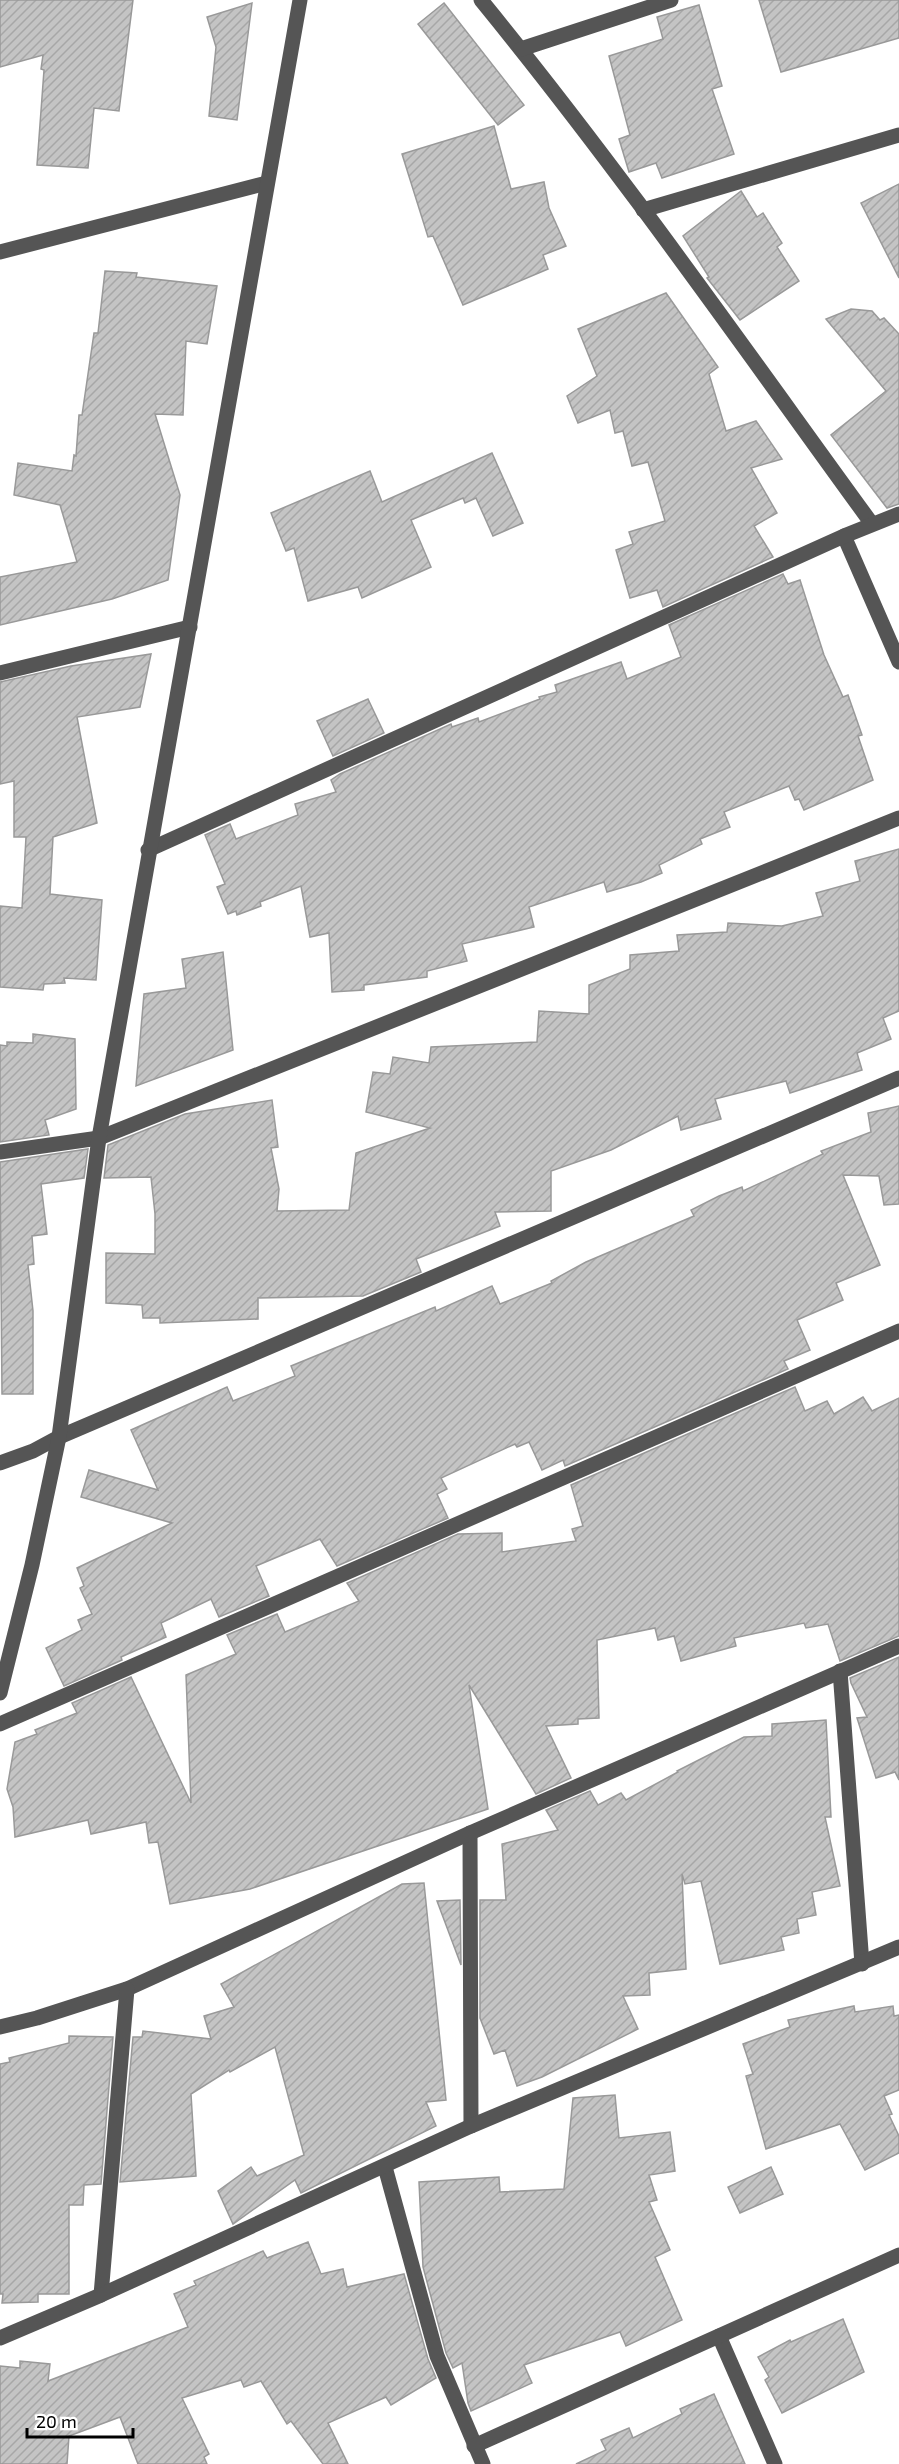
<svg xmlns="http://www.w3.org/2000/svg" width="899" height="2464" font-family="'Exo 2',sans-serif">
	<style>
		.building { fill: url(#building-hatch); stroke: #999; stroke-width: 1.5 }
		.lines { fill: none; stroke-linecap: round; stroke-linejoin: round }
		.minor { stroke: #555; stroke-width: 15 }
	</style>
	<defs>
		<pattern id="building-hatch" width="6" height="6" patternUnits="userSpaceOnUse" patternTransform="scale(1.5)"><rect width="6" height="6" fill="#c4c4c4"/><path d="M-1 1l2-2M0 6l6-6M5 7l2-2" fill="none" stroke="#a7a7a7"/></pattern>
	</defs>
	<rect width="100%" height="100%" fill="#fff"/>
	<g class="building">
		<polygon points="0,0 133,0 119,111 94,108 88,168 37,165 44,70 41,69 43,55 0,67"/>
		<polygon points="759,0 899,0 899,38 781,72"/>
		<polygon points="252,3 237,120 209,116 216,47 207,17"/>
		<polygon points="444,3 524,105 498,125 418,24"/>
		<polygon points="699,5 722,86 712,89 734,154 662,178 656,163 629,172 619,139 630,135 609,56 663,39 657,17"/>
		<polygon points="494,126 511,189 544,182 549,208 566,246 543,255 548,269 463,305 433,236 428,237 402,154"/>
		<polygon points="899,184 899,278 861,203"/>
		<polygon points="741,191 757,217 763,213 782,243 777,247 799,281 740,320 707,278 709,277 683,236"/>
		<polygon points="105,271 137,273 136,277 217,286 207,344 186,341 183,415 155,414 180,495 168,580 112,599 0,625 0,577 77,562 60,505 14,495 18,463 72,471 74,455 76,456 79,415 82,415 94,333 98,333"/>
		<polygon points="666,293 718,367 709,374 726,431 756,421 782,459 751,468 777,513 754,526 773,557 663,607 657,590 630,598 616,550 633,544 629,532 665,521 648,462 632,466 623,431 615,433 610,410 578,423 567,396 597,376 578,329"/>
		<polygon points="851,309 872,311 880,320 884,318 899,334 899,504 887,508 831,435 886,391 826,319"/>
		<polygon points="492,453 523,523 493,536 476,498 465,503 463,498 411,520 431,567 362,598 358,587 308,601 294,548 286,551 271,513 370,471 382,502"/>
		<polygon points="783,574 788,584 800,580 824,655 843,697 848,695 862,735 858,736 873,780 804,810 799,799 795,800 789,786 724,812 730,827 700,839 702,844 659,865 662,873 641,882 607,892 604,882 529,907 534,927 462,944 467,961 427,971 427,977 364,985 364,990 332,992 329,933 310,937 301,886 260,902 261,906 237,915 236,911 228,914 217,887 225,884 205,835 230,824 236,839 298,815 295,804 336,792 331,780 340,774 451,724 452,727 478,718 479,722 540,699 539,697 557,692 555,685 621,662 627,679 681,657 669,625"/>
		<polygon points="151,654 140,707 77,717 97,823 53,837 50,894 102,900 96,980 64,978 65,983 44,984 43,990 0,987 0,906 22,908 26,837 14,837 14,781 0,784 0,682 71,666"/>
		<polygon points="368,699 384,733 333,756 317,721"/>
		<polygon points="899,849 899,1011 883,1018 891,1039 857,1053 862,1070 790,1093 786,1081 715,1099 721,1119 681,1130 678,1116 611,1150 551,1171 551,1211 495,1212 500,1226 416,1259 421,1272 363,1296 258,1298 258,1319 160,1323 160,1318 143,1318 142,1305 106,1303 106,1253 155,1254 155,1214 151,1177 104,1178 108,1145 185,1114 272,1100 278,1147 271,1148 279,1189 277,1211 349,1210 356,1153 430,1128 366,1112 373,1072 390,1074 393,1057 429,1063 431,1047 537,1042 539,1011 589,1014 589,985 630,969 630,955 679,951 677,935 727,932 728,923 782,926 823,916 816,893 860,881 855,861"/>
		<polygon points="223,952 233,1050 136,1086 144,994 186,988 182,959"/>
		<polygon points="33,1034 75,1039 76,1109 45,1120 49,1135 0,1142 0,1045 7,1046 7,1042 33,1043"/>
		<polygon points="899,1106 899,1204 884,1205 879,1176 843,1175 880,1265 836,1283 843,1300 797,1320 810,1350 784,1361 788,1369 565,1466 563,1460 542,1470 529,1442 517,1447 515,1444 441,1478 447,1489 437,1494 448,1518 337,1566 320,1539 256,1566 269,1596 219,1617 211,1599 161,1623 166,1637 121,1657 122,1660 64,1686 46,1648 82,1630 78,1620 92,1614 80,1588 84,1586 77,1568 172,1523 81,1497 89,1470 158,1490 131,1430 227,1387 233,1401 295,1376 291,1366 435,1307 436,1311 492,1286 500,1304 552,1283 551,1281 586,1262 694,1216 691,1210 719,1196 742,1187 743,1191 823,1154 821,1151 871,1132 868,1113"/>
		<polygon points="88,1149 84,1178 41,1184 47,1234 32,1236 34,1264 28,1265 33,1311 33,1394 2,1394 0,1162"/>
		<polygon points="795,1387 805,1411 827,1401 834,1414 863,1397 872,1411 899,1398 899,1636 840,1661 828,1624 806,1628 804,1623 734,1638 736,1646 681,1661 674,1636 658,1640 655,1628 597,1640 599,1718 578,1719 578,1724 546,1726 571,1778 536,1794 469,1685 488,1809 250,1889 170,1904 158,1842 149,1843 146,1822 91,1834 88,1820 15,1837 13,1807 7,1789 15,1742 37,1734 35,1730 77,1713 72,1703 131,1677 191,1803 186,1675 236,1654 227,1635 277,1614 285,1632 359,1601 347,1583 458,1534 502,1533 502,1552 576,1541 572,1529 583,1526 571,1485"/>
		<polygon points="899,1657 899,1780 895,1772 876,1778 857,1718 867,1717 851,1683 850,1678"/>
		<polygon points="826,1720 831,1817 825,1817 840,1886 812,1892 816,1915 797,1919 799,1933 781,1937 784,1950 720,1964 701,1881 685,1884 682,1874 686,1969 649,1973 650,1995 623,1996 638,2029 542,2077 517,2086 505,2050 494,2054 480,2018 480,1900 506,1900 502,1844 558,1830 546,1810 590,1791 598,1805 621,1793 626,1800 678,1772 677,1771 744,1737 772,1736 772,1724"/>
		<polygon points="424,1883 446,2100 426,2102 436,2126 301,2193 295,2180 233,2224 218,2191 251,2167 257,2176 304,2155 275,2047 230,2072 229,2070 191,2094 196,2176 120,2182 133,2037 142,2037 143,2031 211,2039 204,2016 234,2007 221,1984 402,1884"/>
		<polygon points="460,1900 461,1965 437,1901"/>
		<polygon points="854,2006 855,2012 893,2006 894,2016 899,2015 899,2090 884,2096 892,2114 889,2115 899,2136 899,2153 865,2170 840,2124 766,2149 746,2076 753,2074 743,2044 790,2027 788,2020"/>
		<polygon points="69,2036 113,2037 101,2184 84,2185 83,2205 69,2205 69,2294 38,2294 38,2302 2,2303 3,2294 0,2294 0,2064 10,2062 9,2058 69,2043"/>
		<polygon points="615,2095 619,2138 670,2132 675,2171 649,2175 657,2200 649,2202 670,2250 655,2257 682,2320 626,2346 620,2332 524,2365 532,2383 471,2411 468,2403 462,2363 453,2368 446,2353 423,2267 419,2182 499,2177 500,2192 564,2189 573,2098"/>
		<polygon points="771,2167 783,2194 740,2213 728,2187"/>
		<polygon points="308,2242 321,2274 343,2269 347,2287 404,2274 428,2359 436,2378 391,2405 386,2397 328,2423 348,2464 323,2464 291,2421 287,2424 261,2381 244,2387 241,2380 182,2398 209,2454 204,2457 207,2464 138,2464 120,2417 69,2436 67,2464 0,2464 0,2366 20,2368 20,2361 50,2364 48,2381 188,2327 174,2294 196,2285 194,2281 263,2251 267,2258"/>
		<polygon points="843,2319 864,2372 782,2413 765,2380 769,2377 758,2357 790,2340 791,2342"/>
		<polygon points="714,2394 745,2464 576,2464 606,2450 601,2440 629,2428 633,2438 682,2414 680,2409"/>
	</g>
	<g class="lines">
		<g class="minor">
			<path d="M 481,0 C 619,169 744,348 872,524"/>
			<polyline points="521,49 671,0"/>
			<polyline points="643,210 899,135"/>
			<polyline points="0,252 267,183"/>
			<polyline points="844,536 899,662"/>
			<polyline points="0,673 190,627"/>
			<polyline points="148,850 844,536 899,514"/>
			<polyline points="0,1152 99,1138 899,818"/>
			<polyline points="0,1463 33,1451 59,1437 899,1078"/>
			<polyline points="840,1671 862,1964"/>
			<polyline points="0,1693 32,1565 59,1437 99,1138 300,0"/>
			<polyline points="0,1724 899,1331"/>
			<polyline points="470,1833 471,2126"/>
			<polyline points="0,2027 37,2018 127,1989 470,1833 899,1646"/>
			<polyline points="385,2167 437,2356 483,2464"/>
			<polyline points="101,2295 127,1989"/>
			<polyline points="719,2336 775,2464"/>
			<polyline points="0,2338 101,2295 471,2126 899,1947"/>
			<polyline points="474,2446 899,2255"/>
		</g>
	</g>
	<path d="M27 2428v9h106v-9" fill="none" stroke="#000000" stroke-width="3"/>
	<text x="36" y="2428" font-size="18" fill="#000000" stroke="#ffffff" stroke-width="4.5" paint-order="stroke">20 m</text>
</svg>
